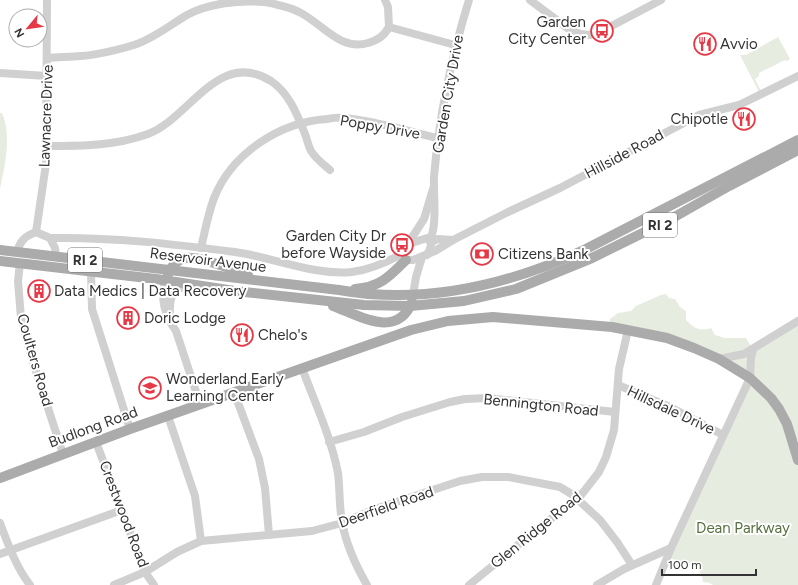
<svg xmlns="http://www.w3.org/2000/svg" width="798" height="585" font-family="Figtree,sans-serif">
	<style>
		.green { fill: #e6ecdf }
		.lines { fill: none; stroke-linecap: round; stroke-linejoin: round }
		.minor { stroke: #d0d0d0; stroke-width: 8 }
		.major { stroke: #ababab; stroke-width: 10 }
		.labels { text-anchor: middle; dominant-baseline: central; stroke-width: 4; stroke-linejoin: round; paint-order: stroke }
		.shield { fill: #fff; stroke: #707070; stroke-width: 1 }
		.shield-label { font-size: 14px; font-weight: bold; fill: #333 }
		.poi-label { font-size: 15px; fill: #333; stroke: #fff; text-anchor: start }
		.street-label { font-size: 15px; fill: #333; stroke: #fff }
		.park-label { font-size: 15px; fill: #56703f; stroke: #fff }
	</style>
	<rect width="100%" height="100%" fill="#fff"/>
	<g class="green">
		<polygon points="778,37 790,59 787,61 785,60 759,73 759,76 755,79 761,91 759,92 740,55 746,55"/>
		<path d="M 0,113 L 2,113 C 12,136 5,165 0,189 Z"/>
		<path d="M 666,294 L 669,298 L 675,299 L 680,307 L 686,311 L 686,320 C 694,328 699,332 711,328 L 715,335 L 725,338 L 746,338 L 752,348 L 798,321 L 798,440 L 794,442 L 798,464 L 798,585 L 713,585 L 710,583 L 703,582 L 702,576 L 694,563 L 683,563 L 667,557 L 749,378 L 701,351 L 610,327 L 610,319 L 618,313 L 631,311 L 636,306 L 661,295 Z"/>
	</g>
	<g class="lines">
		<g class="minor">
			<polyline points="385,0 388,7 389,27 455,45"/>
			<polyline points="530,0 570,30 581,34 590,35 602,31 661,0"/>
			<path d="M 47,58 C 58,57 70,57 81,56 C 99,55 117,50 134,45 C 153,39 170,25 187,15 C 209,3 240,0 264,2 C 272,3 292,8 299,12 C 322,23 339,51 368,43 C 378,40 384,36 389,27"/>
			<polyline points="0,73 47,76"/>
			<path d="M 46,146 C 81,146 115,146 148,134 C 190,118 219,48 271,81 C 289,93 297,114 305,134 C 307,139 308,145 311,151 C 316,159 323,164 330,170"/>
			<polyline points="433,189 424,219 411,239 401,252 401,257 406,260 413,260 435,251 453,240 508,212 560,188 699,115 739,105 798,76"/>
			<polyline points="36,232 46,164 47,0"/>
			<path d="M 50,238 C 112,237 173,244 235,252 C 272,257 315,276 352,272 C 369,270 385,263 400,255"/>
			<path d="M 429,240 C 438,230 433,192 434,177 C 439,117 451,58 469,0"/>
			<polyline points="431,242 438,239 453,240"/>
			<path d="M 409,244 L 427,238 C 434,243 430,249 427,255"/>
			<path d="M 201,248 C 205,231 208,214 214,198 C 232,153 280,122 327,119 C 333,118 340,117 345,118 C 376,121 407,131 437,138"/>
			<path d="M 17,252 C 20,241 25,236 36,232 L 50,238 L 55,248 L 56,257"/>
			<polyline points="20,263 18,281 21,318 32,359 63,454"/>
			<polyline points="91,272 92,309 130,429"/>
			<path d="M 165,281 C 160,300 165,316 176,331 L 200,404"/>
			<polyline points="413,295 416,277 422,257"/>
			<path d="M 170,317 C 169,299 170,290 189,285"/>
			<polyline points="719,359 744,354 798,321"/>
			<path d="M 302,368 C 315,403 331,437 338,473 C 340,489 339,506 342,522 C 346,544 356,566 367,585"/>
			<polyline points="618,385 672,408 723,435"/>
			<polyline points="234,392 259,459 265,488 269,535"/>
			<polyline points="168,416 195,496 201,541"/>
			<polyline points="96,442 145,572 154,585"/>
			<polyline points="329,442 364,432 402,417 450,402 465,399 488,398 615,412"/>
			<path d="M 0,523 C 8,544 16,567 30,585"/>
			<polyline points="0,554 122,510"/>
			<polyline points="114,585 145,572 177,552 201,541 312,531 342,523 375,509 460,481 482,477 508,477 560,487 573,495 600,520 617,542 632,565"/>
			<polyline points="469,585 545,523 578,499 599,472 606,457 614,430 619,369 628,330"/>
			<polyline points="597,585 624,569 671,548"/>
			<polyline points="656,585 671,548 750,378 751,358 753,350"/>
		</g>
		<g class="major">
			<path d="M 0,250 L 339,290 C 424,305 509,285 586,249 L 798,140"/>
			<polyline points="0,261 156,279 235,291 364,305 410,306 464,301 516,289 592,258 669,220 729,186 798,150"/>
			<path d="M 168,274 C 171,266 178,259 186,258 C 200,256 234,270 248,275"/>
			<path d="M 355,289 C 380,287 389,277 406,260"/>
			<path d="M 333,306 C 358,315 397,340 412,302"/>
			<polyline points="0,478 130,429 411,330 448,321 493,317 612,327 667,338 694,348 719,359 750,378 771,398 779,409 787,424 798,460"/>
		</g>
	</g>
	<defs>
		<g id="bus-ring" transform="scale(1.15)"><circle r="9.5" fill="#fff" stroke="#e63946" stroke-width="1.5"/><path d="M-5-6H5V4H4V6H2V4H-2V6H-4V4H-5ZM-3.5-4V0h7V-4ZM-3.5 1.2v1.5H-2V1.2ZM2 1.2v1.5H3.5V1.2Z" fill="#e63946"/></g>
		<g id="restaurant-ring" transform="scale(1.15)"><circle r="9.5" fill="#fff" stroke="#e63946" stroke-width="1.5"/><path d="M-5-6h1v4h1v-4h1v4h1v-4h1v5L-1.5 .5V6h-2V.5L-5-1ZM5-6V6H3V1.5H1.5Q1.5-4 5-6Z" fill="#e63946"/></g>
		<g id="bank-ring" transform="scale(1.15)"><circle r="9.5" fill="#fff" stroke="#e63946" stroke-width="1.5"/><path d="M-6-4H6V4H-6ZM0-2.3a2.3 2.3 0 1 0 0 4.6a2.3 2.3 0 1 0 0-4.6Z" fill="#e63946"/></g>
		<g id="building-ring" transform="scale(1.15)"><circle r="9.5" fill="#fff" stroke="#e63946" stroke-width="1.5"/><path d="M-4-6H4V6H1V3H-1V6H-4ZM-2.5-4.3h1.7v1.8h-1.7ZM.8-4.3h1.7v1.8H.8ZM-2.5-1h1.7V.8h-1.7ZM.8-1h1.7V.8H.8Z" fill="#e63946"/></g>
		<g id="school-ring" transform="scale(1.15)"><circle r="9.5" fill="#fff" stroke="#e63946" stroke-width="1.5"/><path d="M0-5L7-2L0 1L-7-2ZM-4 1L0 2.5L4 1V4Q0 6-4 4Z" fill="#e63946"/></g>
	</defs>
	<g fill-rule="evenodd">
		<use href="#bus-ring" x="602" y="31"/>
		<use href="#restaurant-ring" x="705" y="44"/>
		<use href="#restaurant-ring" x="744" y="119"/>
		<use href="#bus-ring" x="402" y="245"/>
		<use href="#bank-ring" x="482" y="254"/>
		<use href="#building-ring" x="39" y="291"/>
		<use href="#building-ring" x="128" y="318"/>
		<use href="#restaurant-ring" x="242" y="335"/>
		<use href="#school-ring" x="150" y="388"/>
	</g>
	<g class="labels">
		<g class="shield">
			<rect x="643" y="213" width="34" height="24" rx="3"/>
			<rect x="68" y="248" width="34" height="24" rx="3"/>
		</g>
		<g class="shield-label">
			<text x="660" y="225">RI 2</text>
			<text x="85" y="260">RI 2</text>
		</g>
		<g class="poi-label">
			<text x="586" y="22" text-anchor="end">Garden<tspan x="586" dy="17">City Center</tspan></text>
			<text x="720" y="44">Avvio</text>
			<text x="728" y="119" text-anchor="end">Chipotle</text>
			<text x="386" y="236" text-anchor="end">Garden City Dr<tspan x="386" dy="17">before Wayside</tspan></text>
			<text x="498" y="254">Citizens Bank</text>
			<text x="54" y="291">Data Medics | Data Recovery</text>
			<text x="144" y="318">Doric Lodge</text>
			<text x="258" y="335">Chelo's</text>
			<text x="166" y="379">Wonderland Early<tspan x="166" dy="17">Learning Center</tspan></text>
		</g>
		<g class="street-label">
			<text transform="translate(448 94) rotate(-80)">Garden City Drive</text>
			<text transform="translate(46 116) rotate(-88)">Lawnacre Drive</text>
			<text transform="translate(380 127) rotate(10)">Poppy Drive</text>
			<text transform="translate(624 154) rotate(-28)">Hillside Road</text>
			<text transform="translate(208 260) rotate(7)">Reservoir Avenue</text>
			<text transform="translate(35 360) rotate(74)">Coulters Road</text>
			<text transform="translate(541 405) rotate(6)">Bennington Road</text>
			<text transform="translate(671 410) rotate(25)">Hillsdale Drive</text>
			<text transform="translate(93 427) rotate(-20)">Budlong Road</text>
			<text transform="translate(386 507) rotate(-19)">Deerfield Road</text>
			<text transform="translate(124 514) rotate(69)">Crestwood Road</text>
			<text transform="translate(536 530) rotate(-39)">Glen Ridge Road</text>
		</g>
		<g class="park-label">
			<text x="743" y="528">Dean Parkway</text>
		</g>
	</g>
	<g transform="translate(28 28) rotate(241)"><circle r="19" fill="#ffffff" stroke="#adadad"/>
	<path d="M0-3L7 15L0 10L-7 15Z" fill="#e63946"/>
	<text y="-6" font-size="11" font-weight="bold" text-anchor="middle" fill="#333333">N</text>
	</g>
	<path d="M662 569v6h94v-6" fill="none" stroke="#333333" stroke-width="2"/>
	<text x="668" y="569" font-size="12" fill="#333333" stroke="#ffffff" stroke-width="3" paint-order="stroke">100 m</text>
</svg>
